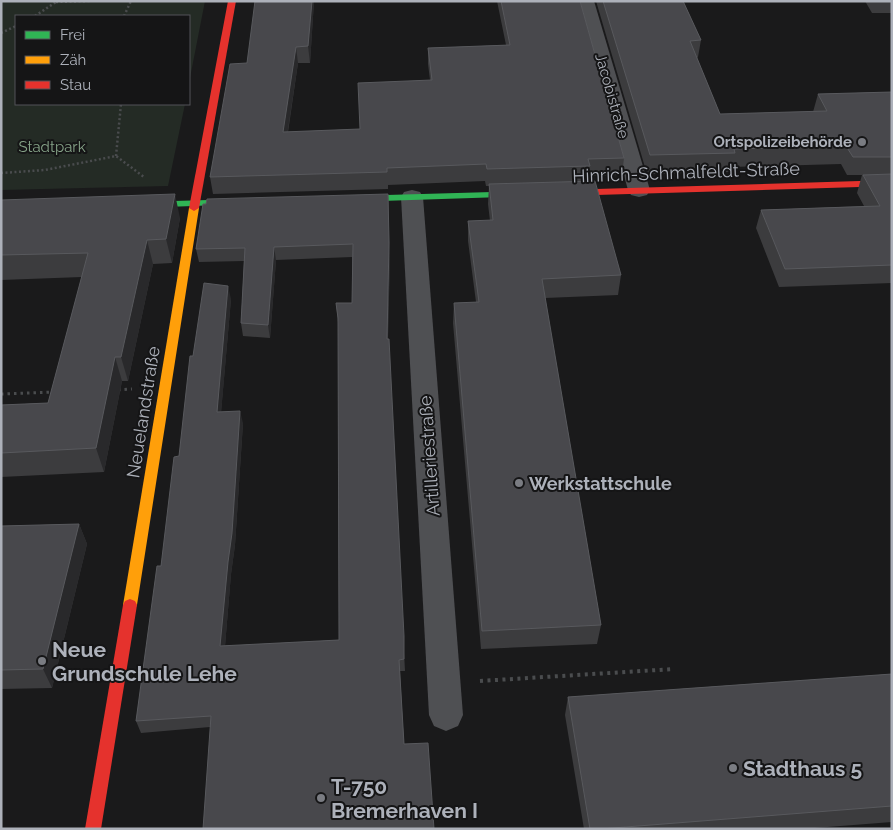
<svg xmlns="http://www.w3.org/2000/svg" width="893" height="830" font-family="Raleway,sans-serif">
	<style>
		.green { fill: #242b25 }
		.lines { fill: none; stroke-linecap: round; stroke-linejoin: round }
		.path-far2 { stroke: #4a4c4e; stroke-width: 2.5; stroke-dasharray: 2 2.5; stroke-linecap: butt }
		.path-far1 { stroke: #4a4c4e; stroke-width: 3; stroke-dasharray: 2.5 4; stroke-linecap: butt }
		.path { stroke: #4a4c4e; stroke-width: 4; stroke-dasharray: 3 4.5; stroke-linecap: butt }
		.street { fill: #4f5053; fill-rule: evenodd }
		.fast { fill: #30b455; fill-rule: evenodd }
		.slow { fill: #ff9f0a; fill-rule: evenodd }
		.jam { fill: #e5322d; fill-rule: evenodd }
		.wall { fill: #3c3c3e }
		.shaded-wall { fill: #29292b }
		.building { fill: #48484c; stroke: #58595d }
		.poi-dot { fill: #7a7c82; stroke: #151516; stroke-width: 2 }
		.labels { text-anchor: middle; dominant-baseline: central; stroke-width: 4; stroke-linejoin: round; paint-order: stroke }
		.far-street-label { font-size: 15px; fill: #adb1ba; stroke: #151516 }
		.far-poi-label { font-size: 15px; font-weight: bold; fill: #adb1ba; stroke: #151516; text-anchor: end }
		.far-park-label { font-size: 15px; fill: #86a388; stroke: #151516 }
		.street-label { font-size: 18px; fill: #adb1ba; stroke: #151516 }
		.poi-label { font-size: 18px; font-weight: bold; fill: #adb1ba; stroke: #151516; text-anchor: start }
		.near-poi-label { font-size: 21px; font-weight: bold; fill: #adb1ba; stroke: #151516; text-anchor: start }
	</style>
	<rect width="100%" height="100%" fill="#1a1a1b"/>
	<polygon class="green" points="1,1 205,1 189,83 189,16 16,16 16,104 185,104 168,186 1,190"/>
	<g class="lines">
		<g class="path-far2">
			<polyline points="56,2 92,1"/>
			<polyline points="35,16 56,2"/>
			<polyline points="124,16 131,1"/>
			<polyline points="1,33 16,26"/>
			<polyline points="116,156 121,104"/>
			<polyline points="1,173 45,170 116,156 144,177"/>
		</g>
		<g class="path-far1">
			<polyline points="118,390 132,389"/>
			<polyline points="1,394 54,392"/>
		</g>
		<polyline class="path" points="480,681 674,669"/>
		<g class="street">
			<polygon points="576,1 594,1 650,190 647,195 639,197 631,195 628,190"/>
			<polygon points="412,190 420,192 423,197 463,715 458,726 446,731 434,726 429,715 401,197 404,192"/>
		</g>
		<g class="fast">
			<polygon points="596,189 601,192 599,194 351,202 346,199 351,196"/>
			<polygon points="243,199 248,202 246,204 139,208 134,205 139,202"/>
		</g>
		<polygon class="slow" points="194,205 199,208 137,605 135,609 130,611 125,609 123,605 189,208"/>
		<g class="jam">
			<polygon points="228,1 236,1 199,208 194,211 189,208"/>
			<polygon points="892,180 892,186 596,195 591,192 596,189"/>
			<polygon points="130,599 135,601 137,605 101,829 85,829 123,605 125,601"/>
		</g>
	</g>
	<g class="wall">
		<polygon points="314,1 310,63 298,63 288,132 360,129 430,80 428,64 428,48 506,45 497,1 580,1 624,158 622,175 589,176 588,181 621,275 618,295 545,298 601,625 597,644 481,649 453,323 454,303 476,302 468,241 468,221 490,221 488,204 489,186 486,186 485,181 388,185 388,189 213,194 210,177 247,63"/>
		<polygon points="596,1 683,1 701,40 698,57 697,58 720,114 813,112 818,94 892,92 892,283 779,287 756,228 761,210 864,206 857,193 862,175 847,175 841,164 732,167 731,172 647,174"/>
		<polygon points="865,1 892,1 892,13 872,13"/>
		<polygon points="207,199 390,256 388,339 405,671 400,671 404,744 434,829 210,727 141,733 136,721 179,456 193,356 231,299 221,412 243,423 235,545 231,574 225,646 339,640 338,323 336,303 352,303 352,257 276,260 270,338 243,336 241,323 244,261 199,262 196,249"/>
		<polygon points="1,200 180,218 172,263 153,264 128,381 122,381 104,472 1,477 1,405 48,403 82,277 1,280"/>
		<polygon points="79,524 87,544 52,688 1,689 1,526"/>
		<polygon points="892,674 892,822 802,829 584,829 565,715 568,697"/>
	</g>
	<g class="shaded-wall">
		<polygon points="312,1 314,1 310,63 308,46"/>
		<polygon points="296,47 298,63 285,149 283,132"/>
		<polygon points="175,194 180,218 172,263 166,239"/>
		<polygon points="388,194 390,256 387,352 387,339"/>
		<polygon points="147,240 153,264 128,381 121,357"/>
		<polygon points="274,247 276,260 270,338 268,325"/>
		<polygon points="228,286 231,299 220,425 217,412"/>
		<polygon points="115,357 122,381 104,472 96,448"/>
		<polygon points="240,411 243,423 235,545 231,574 224,658 220,646"/>
		<polygon points="79,524 87,544 52,688 43,669"/>
	</g>
	<g class="building">
		<polygon points="255,1 312,1 308,46 296,47 283,132 360,129 358,83 432,80 428,48 510,45 501,1 580,1 624,158 588,159 590,166 487,169 486,164 387,168 387,172 210,177 230,64 247,63"/>
		<polygon points="603,1 683,1 701,40 690,41 720,114 827,111 818,94 892,92 892,157 853,157 846,146 734,149 735,153 650,155"/>
		<polygon points="892,174 892,265 785,269 761,210 880,206 863,175"/>
		<polygon points="595,181 621,275 542,279 601,625 482,631 454,303 479,302 468,221 493,220 489,184"/>
		<polygon points="175,194 166,239 147,240 121,357 115,357 96,448 1,453 1,405 48,403 88,253 1,255 1,200"/>
		<polygon points="388,194 389,243 387,339 389,339 404,636 404,659 399,660 404,744 428,743 434,829 203,829 211,716 136,721 157,566 161,566 174,457 179,456 190,356 193,356 204,283 228,286 217,412 240,411 232,533 228,562 220,646 339,640 338,318 336,303 352,303 353,244 274,247 268,325 241,323 245,248 196,249 203,204 206,204 207,199"/>
		<polygon points="79,524 43,669 1,670 1,526"/>
		<polygon points="892,674 892,806 600,829 590,829 568,697"/>
	</g>
	<g class="poi-dot">
		<circle cx="862" cy="142" r="5"/>
		<circle cx="519" cy="483" r="5"/>
		<circle cx="42" cy="661" r="5"/>
		<circle cx="733" cy="768" r="5"/>
		<circle cx="321" cy="798" r="5"/>
	</g>
	<g class="labels">
		<g class="far-street-label">
			<text transform="translate(612 96) rotate(74)">Jacobistraße</text>
		</g>
		<g class="far-poi-label">
			<text x="852" y="142">Ortspolizeibehörde</text>
		</g>
		<g class="far-park-label">
			<text x="52" y="147">Stadtpark</text>
		</g>
		<g class="street-label">
			<text transform="translate(686 172) rotate(-2)">Hinrich-Schmalfeldt-Straße</text>
			<text transform="translate(143 412) rotate(-81)">Neuelandstraße</text>
			<text transform="translate(429 456) rotate(-94)">Artilleriestraße</text>
		</g>
		<g class="poi-label">
			<text x="529" y="483">Werkstattschule</text>
		</g>
		<g class="near-poi-label">
			<text x="52" y="649">Neue<tspan x="52" dy="24">Grundschule Lehe</tspan></text>
			<text x="743" y="768">Stadthaus 5</text>
			<text x="331" y="786">T-750<tspan x="331" dy="24">Bremerhaven I</tspan></text>
		</g>
	</g>
	<rect width="893" height="830" fill="none" stroke="#adb1ba" stroke-width="5"/>
	<rect x="15" y="15" width="175" height="90" fill="#151516" stroke="#525358"/>
	<rect x="25" y="31" width="25" height="8" fill="#30b455" stroke="#525358"/>
	<text x="60" y="40" font-size="15" fill="#adb1ba">Frei</text>
	<rect x="25" y="56" width="25" height="8" fill="#ff9f0a" stroke="#525358"/>
	<text x="60" y="65" font-size="15" fill="#adb1ba">Zäh</text>
	<rect x="25" y="81" width="25" height="8" fill="#e5322d" stroke="#525358"/>
	<text x="60" y="90" font-size="15" fill="#adb1ba">Stau</text>
</svg>
